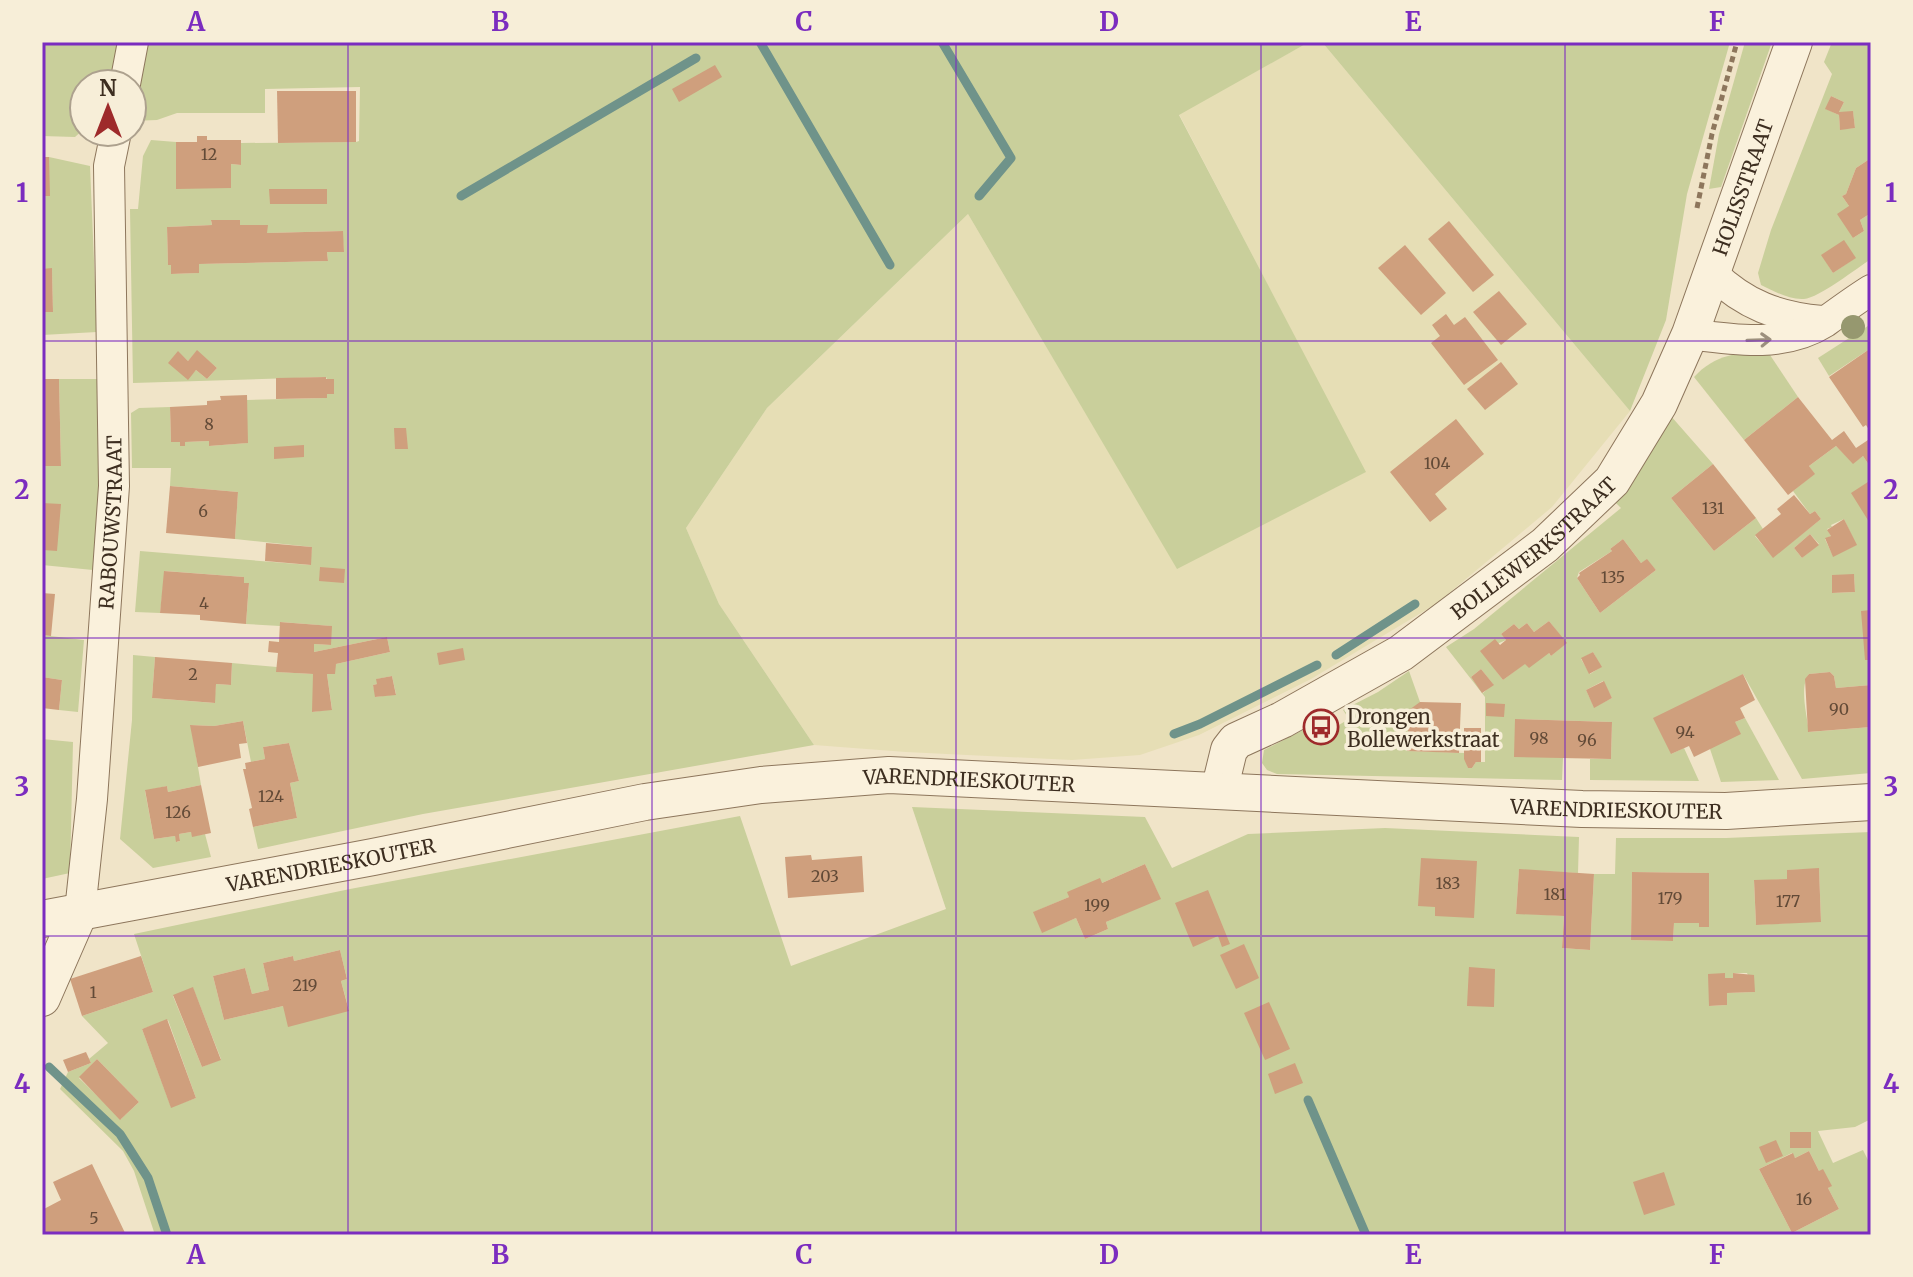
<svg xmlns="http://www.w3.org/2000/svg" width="1913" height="1277" font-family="Merriweather,serif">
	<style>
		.farmland { fill: #e6deb5 }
		.green { fill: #c9cf9b; fill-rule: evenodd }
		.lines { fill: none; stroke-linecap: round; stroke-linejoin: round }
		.stream { stroke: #6f938a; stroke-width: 9 }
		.building { fill: #cf9f7d }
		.minor-casing { stroke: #8d765c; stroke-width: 32 }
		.tertiary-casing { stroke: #8d765c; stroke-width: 38 }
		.path { stroke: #8d765c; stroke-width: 5; stroke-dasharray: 6 4; stroke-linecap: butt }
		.minor { stroke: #faf1dc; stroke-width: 30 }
		.tertiary { stroke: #faf1dc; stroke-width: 36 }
		.tree { fill: #96986f }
		.oneway { stroke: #9c907e }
		.grid { fill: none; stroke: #7b2cbf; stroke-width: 2; stroke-opacity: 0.55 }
		.labels { text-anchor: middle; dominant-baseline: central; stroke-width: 7; stroke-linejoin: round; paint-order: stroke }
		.number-label { font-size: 16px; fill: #624a37 }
		.street-label { font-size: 20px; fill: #3d2e20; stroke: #f7eed8 }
		.poi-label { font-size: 20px; fill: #3d2e20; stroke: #f7eed8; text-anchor: start }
		.neatline { fill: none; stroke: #7b2cbf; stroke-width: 3 }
		.grid-label { font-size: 26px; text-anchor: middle; font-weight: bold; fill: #7b2cbf }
	</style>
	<rect width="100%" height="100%" fill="#f0e4c8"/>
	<polygon class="farmland" points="1309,42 1322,42 1630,411 1552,507 1436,604 1311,679 1199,735 1140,755 1072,760 906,752 814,745 719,604 686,528 767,408 968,214 1177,568 1365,472 1179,114"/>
	<g class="green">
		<path d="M 42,42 L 1309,42 L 1179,115 L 1366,472 L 1177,569 L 968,214 L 767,408 L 686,528 L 719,604 L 814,745 L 423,814 L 258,849 L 253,827 L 297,818 L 290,783 L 299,781 L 289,743 L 263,747 L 265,759 L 251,762 L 243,721 L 214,726 L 191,725 L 201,785 L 168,792 L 167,786 L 145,791 L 154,839 L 175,836 L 177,842 L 180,841 L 179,834 L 191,832 L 193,836 L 205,834 L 211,857 L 153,868 L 120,839 L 132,720 L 133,655 L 155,657 L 152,698 L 214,703 L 216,684 L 231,685 L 232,663 L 277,667 L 277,672 L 313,674 L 313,712 L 332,709 L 327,674 L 336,664 L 390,652 L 387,637 L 314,652 L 314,644 L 331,645 L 331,626 L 281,622 L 280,626 L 246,624 L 249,584 L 244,583 L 244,577 L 165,571 L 160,613 L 135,612 L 140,551 L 310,565 L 312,547 L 235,539 L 238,492 L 170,486 L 171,468 L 132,468 L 131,413 L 139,408 L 170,407 L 171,442 L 180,442 L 185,446 L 185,442 L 209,441 L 209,446 L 247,443 L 247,400 L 326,398 L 327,394 L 333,394 L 326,377 L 133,383 L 130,209 L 138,209 L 143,156 L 151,140 L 176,142 L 176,188 L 231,164 L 241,165 L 241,143 L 356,142 L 359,141 L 360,87 L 265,89 L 265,113 L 177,113 L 157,120 L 132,121 L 132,84 L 84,84 L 84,129 L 75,137 L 42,136 ZM 211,221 L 240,225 L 267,225 L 267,233 L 342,231 L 344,251 L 327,252 L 328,261 L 199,264 L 198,273 L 172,274 L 171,265 L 168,265 L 167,227 L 212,225 ZM 197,351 L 217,368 L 207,379 L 196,370 L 187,379 L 178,352 L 188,361 ZM 392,676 L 396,694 L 376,697 L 373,685 L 377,684 L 377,679 Z"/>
		<polygon points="1322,42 1730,42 1687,194 1666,320 1630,411"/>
		<polygon points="1745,42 1772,42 1721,187 1709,189 1719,134"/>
		<path d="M 1832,42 L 1871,42 L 1871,69 L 1868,71 L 1871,75 L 1871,158 L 1856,168 L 1846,194 L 1842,196 L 1849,206 L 1853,238 L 1864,231 L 1860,220 L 1871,213 L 1871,259 C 1857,268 1819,298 1804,299 C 1789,300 1774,291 1761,285 L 1758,273 L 1771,230 L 1832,74 L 1824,62 ZM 1831,96 L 1844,102 L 1839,112 L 1853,112 L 1855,128 L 1840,129 L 1839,115 L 1826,109 ZM 1822,255 L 1855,258 L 1833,273 Z"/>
		<polygon points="49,157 90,166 97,332 42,335 42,312 53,312 52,269 42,269 42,196 49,196"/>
		<polygon points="1871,324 1871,348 1829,376 1818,358"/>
		<path d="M 1768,352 L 1798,397 L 1744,440 L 1694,377 C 1715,354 1739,352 1768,352 Z"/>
		<polygon points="59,379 99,379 100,489 93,570 42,565 42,466 61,465"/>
		<path d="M 1670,415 L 1713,464 L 1671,498 L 1714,551 L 1756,518 L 1763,529 L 1755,536 L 1773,557 L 1821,519 L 1815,511 L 1810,514 L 1793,491 L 1814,474 L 1809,466 L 1836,446 L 1853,463 L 1863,456 L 1871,468 L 1871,610 L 1865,660 L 1871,660 L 1871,685 L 1836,688 L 1834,676 L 1830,672 L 1809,674 C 1799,687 1807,715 1809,732 L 1871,727 L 1871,773 L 1802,779 L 1743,674 L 1671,754 L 1684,748 L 1699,781 L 1590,780 L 1590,759 L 1611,759 L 1612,722 L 1515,719 L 1563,758 L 1562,780 L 1277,774 L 1267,770 L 1262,763 L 1264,750 L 1321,721 L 1327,732 L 1349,719 L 1343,710 L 1378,692 L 1409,671 L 1420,702 L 1408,751 L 1464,753 L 1468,768 L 1472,768 L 1476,762 L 1485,762 L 1485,697 L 1446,647 L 1474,629 L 1621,508 L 1611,498 ZM 1844,519 L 1856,545 L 1833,556 L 1825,539 L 1831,536 L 1827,529 L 1832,527 L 1831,525 ZM 1810,534 L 1819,544 L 1802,558 L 1794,548 ZM 1623,539 L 1641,563 L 1647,560 L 1656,570 L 1600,613 L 1577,578 L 1579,572 L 1612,551 L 1610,549 ZM 1854,575 L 1855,592 L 1833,593 L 1832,576 ZM 1549,621 L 1566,643 L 1551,656 L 1545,648 L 1503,680 L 1481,651 L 1506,640 L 1501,634 L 1514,624 L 1519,629 L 1527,623 L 1534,632 ZM 1593,652 L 1601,667 L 1590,674 L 1581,659 ZM 1481,669 L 1493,684 L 1483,693 L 1471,677 ZM 1603,681 L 1612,698 L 1594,707 L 1586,690 Z"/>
		<polygon points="42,635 84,640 78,712 59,710 62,680 42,677"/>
		<polygon points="1745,718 1779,780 1721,782 1710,749 1735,722"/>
		<polygon points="42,739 73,742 70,873 42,879"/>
		<path d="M 912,807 L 1145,817 L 1172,868 L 1248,834 L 1385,828 L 1579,837 L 1578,873 L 1519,870 L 1516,913 L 1564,916 L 1562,948 L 1590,950 L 1594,874 L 1615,874 L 1616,838 L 1726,838 L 1871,832 L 1871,1119 L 1855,1127 L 1818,1131 L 1833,1163 L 1863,1150 L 1871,1166 L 1871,1235 L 155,1235 L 134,1171 L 123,1151 L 60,1089 L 68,1072 L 91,1063 L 89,1059 L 108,1043 L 82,1016 L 153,992 L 134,934 L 350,889 L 740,816 L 791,966 L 946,909 ZM 1145,864 L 1160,898 L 1106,922 L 1108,929 L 1085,939 L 1076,918 L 1042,932 L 1034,912 L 1069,897 L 1068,892 L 1102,883 ZM 1819,869 L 1821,921 L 1756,925 L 1754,881 L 1787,879 L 1787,870 ZM 1632,872 L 1709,873 L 1708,927 L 1699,927 L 1699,923 L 1674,923 L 1673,941 L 1631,940 ZM 340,950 L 347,979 L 341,981 L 349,1010 L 283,1006 L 224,1020 L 213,976 L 245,968 L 252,994 L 269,990 L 263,963 L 293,956 L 294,961 ZM 1725,973 L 1725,978 L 1733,978 L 1733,973 L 1747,973 L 1755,992 L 1727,993 L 1727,1005 L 1709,1006 ZM 193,988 L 221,1059 L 202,1067 L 173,996 ZM 168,1020 L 196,1098 L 171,1107 L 142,1029 ZM 97,1059 L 139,1102 L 121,1119 L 79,1078 ZM 1809,1151 L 1819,1171 L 1831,1186 L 1828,1188 L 1839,1209 L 1792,1233 L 1759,1169 L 1792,1153 L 1795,1158 Z"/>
	</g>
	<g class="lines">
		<g class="stream">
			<polyline points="760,42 890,265"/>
			<polyline points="942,42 1011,158 979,196"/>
			<polyline points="461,196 696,58"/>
			<polyline points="1336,655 1415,604"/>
			<polyline points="1174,734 1200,724 1317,665"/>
			<polyline points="49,1067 120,1134 148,1178 167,1235"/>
			<polyline points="1308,1100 1366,1235"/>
		</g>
	</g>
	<g class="building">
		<polygon points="715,65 722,77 679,102 672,89"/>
		<polygon points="277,91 356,91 356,142 278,143"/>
		<polygon points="1831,96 1844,102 1839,112 1853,111 1855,128 1840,130 1839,115 1825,109"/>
		<polygon points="197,136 207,136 207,140 241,140 241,165 231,164 231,188 176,189 176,142 197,142"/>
		<polygon points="42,157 49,157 50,196 42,196"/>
		<polygon points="1871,158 1871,213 1860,220 1864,231 1853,238 1837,214 1849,206 1842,196 1846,194 1856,168"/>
		<polygon points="269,189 327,189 327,204 270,204"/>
		<polygon points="211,220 240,220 240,225 268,225 267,233 343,231 344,252 327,252 328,261 199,264 199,273 171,274 171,265 168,265 167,227 212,225"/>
		<polygon points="1449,221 1494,275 1473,292 1428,239"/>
		<polygon points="1844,240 1856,258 1833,273 1821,255"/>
		<polygon points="1405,245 1446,293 1421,315 1378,268"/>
		<polygon points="52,268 53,312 42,312 42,269"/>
		<polygon points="1499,291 1527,324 1501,345 1473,312"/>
		<polygon points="1446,314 1454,325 1465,317 1498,360 1464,385 1431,343 1440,336 1432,325"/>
		<polygon points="1871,348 1871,433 1866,425 1863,427 1829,377"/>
		<polygon points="197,350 217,368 207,379 196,370 188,380 168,363 178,351 188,361"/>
		<polygon points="1501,362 1518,384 1485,410 1467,389"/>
		<polygon points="326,377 326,379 334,379 334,394 327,394 327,398 276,399 276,378"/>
		<polygon points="42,379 59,379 61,466 42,466"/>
		<polygon points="247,395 248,443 209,446 209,441 185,442 185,446 180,446 180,442 171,442 170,407 207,405 207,401 221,400 220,396"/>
		<polygon points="1798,397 1832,440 1844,431 1856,448 1871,438 1871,468 1863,456 1853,464 1836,446 1809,466 1815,474 1788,495 1744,440"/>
		<polygon points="1456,419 1484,454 1435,494 1447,509 1430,522 1390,472"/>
		<polygon points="394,428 406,428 408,449 395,449"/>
		<polygon points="304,445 304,457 274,459 274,447"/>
		<polygon points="1713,464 1756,518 1714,551 1671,498"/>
		<polygon points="1871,480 1871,525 1851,493"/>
		<polygon points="170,486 238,492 235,539 166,533"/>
		<polygon points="1794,495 1810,514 1815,511 1821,519 1773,558 1755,535 1781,514 1777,509"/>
		<polygon points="42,503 61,504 57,551 43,550"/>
		<polygon points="1844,519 1857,545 1833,557 1825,538 1831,536 1827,530"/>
		<polygon points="1810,534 1819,545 1802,558 1794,548"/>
		<polygon points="1623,539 1641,563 1647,559 1656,570 1600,613 1577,578 1580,575 1579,573 1612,551 1610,549"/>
		<polygon points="266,543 312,547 311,565 265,561"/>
		<polygon points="320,567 345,569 344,583 319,581"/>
		<polygon points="164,571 244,577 244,583 249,583 246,624 200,620 200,615 160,613"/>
		<polygon points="1854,574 1855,592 1832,593 1832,575"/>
		<polygon points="42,593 55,594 51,636 42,635"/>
		<polygon points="1871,610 1871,660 1865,660 1861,611"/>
		<polygon points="1549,621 1567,643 1551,656 1549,653 1529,668 1525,664 1503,680 1480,651 1495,639 1500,645 1506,640 1501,634 1514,624 1519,629 1527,623 1534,632"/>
		<polygon points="280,622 332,626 331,645 314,644 314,652 387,637 390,652 336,664 335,674 327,674 332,710 312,712 313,674 276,672 278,653 268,652 269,641 279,642"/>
		<polygon points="463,648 465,660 439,665 437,653"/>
		<polygon points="1593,652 1602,667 1589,674 1581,658"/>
		<polygon points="155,657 232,663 231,685 216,684 215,703 152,698"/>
		<polygon points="1481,669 1494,685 1482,693 1471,677"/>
		<polygon points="1830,672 1834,676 1836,688 1871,685 1871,727 1808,732 1805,679 1809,674"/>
		<polygon points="1743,674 1755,700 1740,708 1745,718 1735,722 1741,734 1694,757 1689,746 1671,754 1653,718"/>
		<polygon points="392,676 396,695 375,697 373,685 377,684 376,679"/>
		<polygon points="42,677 62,680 59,710 42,708"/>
		<polygon points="1604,681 1612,698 1594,708 1586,690"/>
		<polygon points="1420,702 1461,703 1459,753 1407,751 1409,710"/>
		<polygon points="1486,703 1505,704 1504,717 1486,716"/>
		<polygon points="1515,719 1612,722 1611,759 1514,757"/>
		<polygon points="243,721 247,743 239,744 241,758 198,767 190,725 214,726"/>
		<polygon points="1464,728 1481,728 1481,762 1476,762 1472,768 1468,768 1464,759"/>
		<polygon points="289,743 299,781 290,783 297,818 253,827 249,809 252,808 243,769 246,769 245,763 265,759 263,747"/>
		<polygon points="201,785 211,833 192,837 191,832 179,834 180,841 176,842 175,836 154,839 145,790 167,786 168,792"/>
		<polygon points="811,855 812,860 862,856 864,892 788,898 785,857"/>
		<polygon points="1421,858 1477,861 1474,918 1435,916 1435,907 1418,906"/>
		<polygon points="1145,864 1161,899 1106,922 1108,929 1085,939 1076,918 1042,933 1033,912 1069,897 1067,892 1100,878 1102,883"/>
		<polygon points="1819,868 1821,922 1756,925 1754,880 1787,879 1787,870"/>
		<polygon points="1519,869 1594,874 1590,950 1562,948 1564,916 1516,914"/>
		<polygon points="1632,872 1709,873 1709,927 1699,927 1699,923 1674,923 1673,941 1631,940"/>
		<polygon points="1208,890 1230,944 1222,947 1218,936 1193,947 1175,903"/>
		<polygon points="1244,944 1259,978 1236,989 1220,955"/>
		<polygon points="340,950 347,979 341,981 349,1011 288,1027 283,1006 224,1020 213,976 245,968 252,994 269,990 263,963 293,956 294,961"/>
		<polygon points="141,956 153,992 82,1016 70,979"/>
		<polygon points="1469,967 1495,969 1494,1007 1467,1006"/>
		<polygon points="1725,973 1725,978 1733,978 1733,973 1754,975 1755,992 1727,993 1727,1005 1709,1006 1708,974"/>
		<polygon points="193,987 221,1060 202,1067 173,995"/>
		<polygon points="1269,1002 1290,1049 1265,1060 1244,1013"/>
		<polygon points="167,1019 196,1098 171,1108 142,1029"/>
		<polygon points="86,1052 91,1063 68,1072 63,1060"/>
		<polygon points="97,1059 139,1102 120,1120 79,1077"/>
		<polygon points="1295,1063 1303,1083 1275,1094 1268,1074"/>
		<rect x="1790" y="1132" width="21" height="16"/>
		<polygon points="1776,1140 1783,1156 1766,1163 1759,1147"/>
		<polygon points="1809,1151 1819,1171 1823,1169 1832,1186 1828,1188 1839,1209 1792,1233 1759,1169 1793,1153 1795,1158"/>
		<polygon points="92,1164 126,1235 42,1235 42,1210 61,1200 53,1182"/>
		<polygon points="1664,1172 1675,1205 1644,1215 1633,1182"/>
	</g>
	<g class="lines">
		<g class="minor-casing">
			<g id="minor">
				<polyline points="125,84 133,42"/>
				<path d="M 1713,274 C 1745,305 1778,317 1822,321"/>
				<path d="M 1690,334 C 1735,340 1784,348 1825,322 C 1840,311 1855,300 1871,290"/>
				<path id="s1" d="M 80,911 L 92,799 L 114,486 L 109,166 L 116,132"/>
			</g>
		</g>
		<g class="tertiary-casing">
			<g id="tertiary">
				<path id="s2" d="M 1219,791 L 1229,750 L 1236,741 L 1282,720 L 1401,653 L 1545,545 L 1612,481 L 1659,404 L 1690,334 L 1794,42"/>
				<path id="s3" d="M 42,919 L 373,857 L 645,802 L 761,785 L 889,775 L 1582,809 L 1726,811 L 1871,802"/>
				<polyline points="42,998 80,911"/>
			</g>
		</g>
		<polyline class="path" points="1697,208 1712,134 1737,42"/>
		<use href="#minor" class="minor"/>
		<use href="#tertiary" class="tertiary"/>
	</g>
	<circle class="tree" cx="1853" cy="327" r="12"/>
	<defs><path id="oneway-shaft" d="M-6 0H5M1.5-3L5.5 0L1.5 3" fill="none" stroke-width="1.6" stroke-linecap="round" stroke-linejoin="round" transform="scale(2)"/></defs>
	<use class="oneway" href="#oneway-shaft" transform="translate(1759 340) rotate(-2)"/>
	<path class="grid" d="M 348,42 L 348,1235M 652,42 L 652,1235M 956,42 L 956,1235M 1261,42 L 1261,1235M 1565,42 L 1565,1235M 42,341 L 1871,341M 42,638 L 1871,638M 42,936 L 1871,936"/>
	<defs>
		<g id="bus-ring" transform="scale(1.8)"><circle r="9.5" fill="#f7eed8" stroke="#9e2a2b" stroke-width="1.5"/><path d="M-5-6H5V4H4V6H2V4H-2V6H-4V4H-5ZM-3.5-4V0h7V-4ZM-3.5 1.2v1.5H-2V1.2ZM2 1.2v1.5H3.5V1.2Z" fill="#9e2a2b"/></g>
	</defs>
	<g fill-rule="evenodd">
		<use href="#bus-ring" x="1321" y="727"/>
	</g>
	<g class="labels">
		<g class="number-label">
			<text x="209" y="154">12</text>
			<text x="209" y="424">8</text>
			<text x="1437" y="463">104</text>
			<text x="1713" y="508">131</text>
			<text x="203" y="511">6</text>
			<text x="1613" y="577">135</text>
			<text x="204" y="603">4</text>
			<text x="193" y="674">2</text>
			<text x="1839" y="709">90</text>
			<text x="1685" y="732">94</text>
			<text x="1539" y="738">98</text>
			<text x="1587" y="740">96</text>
			<text x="271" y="796">124</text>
			<text x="178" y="812">126</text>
			<text x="825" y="876">203</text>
			<text x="1448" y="883">183</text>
			<text x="1555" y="894">181</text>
			<text x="1670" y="898">179</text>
			<text x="1788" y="901">177</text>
			<text x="1097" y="905">199</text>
			<text x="305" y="985">219</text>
			<text x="93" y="992">1</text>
			<text x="1804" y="1199">16</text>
			<text x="94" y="1218">5</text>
		</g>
		<g class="street-label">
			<text stroke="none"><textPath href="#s2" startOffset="836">HOLISSTRAAT</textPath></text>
			<text stroke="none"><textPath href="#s1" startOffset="390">RABOUWSTRAAT</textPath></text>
			<text stroke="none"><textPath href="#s2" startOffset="410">BOLLEWERKSTRAAT</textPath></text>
			<text stroke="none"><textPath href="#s3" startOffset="940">VARENDRIESKOUTER</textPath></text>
			<text stroke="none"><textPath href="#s3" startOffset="1588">VARENDRIESKOUTER</textPath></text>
			<text stroke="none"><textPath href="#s3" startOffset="294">VARENDRIESKOUTER</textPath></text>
		</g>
		<g class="poi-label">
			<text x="1347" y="716">Drongen<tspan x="1347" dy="23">Bollewerkstraat</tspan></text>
		</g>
	</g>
	<rect width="1913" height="1277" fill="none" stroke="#f7eed8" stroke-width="88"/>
	<g transform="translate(108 108)"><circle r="38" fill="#f7eed8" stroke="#ada18e" stroke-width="2"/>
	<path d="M0-6L14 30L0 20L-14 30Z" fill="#9e2a2b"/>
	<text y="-12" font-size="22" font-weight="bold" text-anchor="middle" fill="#3d2e20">N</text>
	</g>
	<rect x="44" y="44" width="1825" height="1189" class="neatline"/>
	<g class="grid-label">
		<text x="196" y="31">A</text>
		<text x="500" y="31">B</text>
		<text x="804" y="31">C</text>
		<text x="1109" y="31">D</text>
		<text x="1413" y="31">E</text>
		<text x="1717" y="31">F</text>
		<text x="22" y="202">1</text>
		<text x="1891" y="202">1</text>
		<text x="22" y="499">2</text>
		<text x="1891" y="499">2</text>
		<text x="22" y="796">3</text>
		<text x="1891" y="796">3</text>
		<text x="22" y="1093">4</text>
		<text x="1891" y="1093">4</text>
		<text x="196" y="1264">A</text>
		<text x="500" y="1264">B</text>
		<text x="804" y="1264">C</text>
		<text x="1109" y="1264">D</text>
		<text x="1413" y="1264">E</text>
		<text x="1717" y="1264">F</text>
	</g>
</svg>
